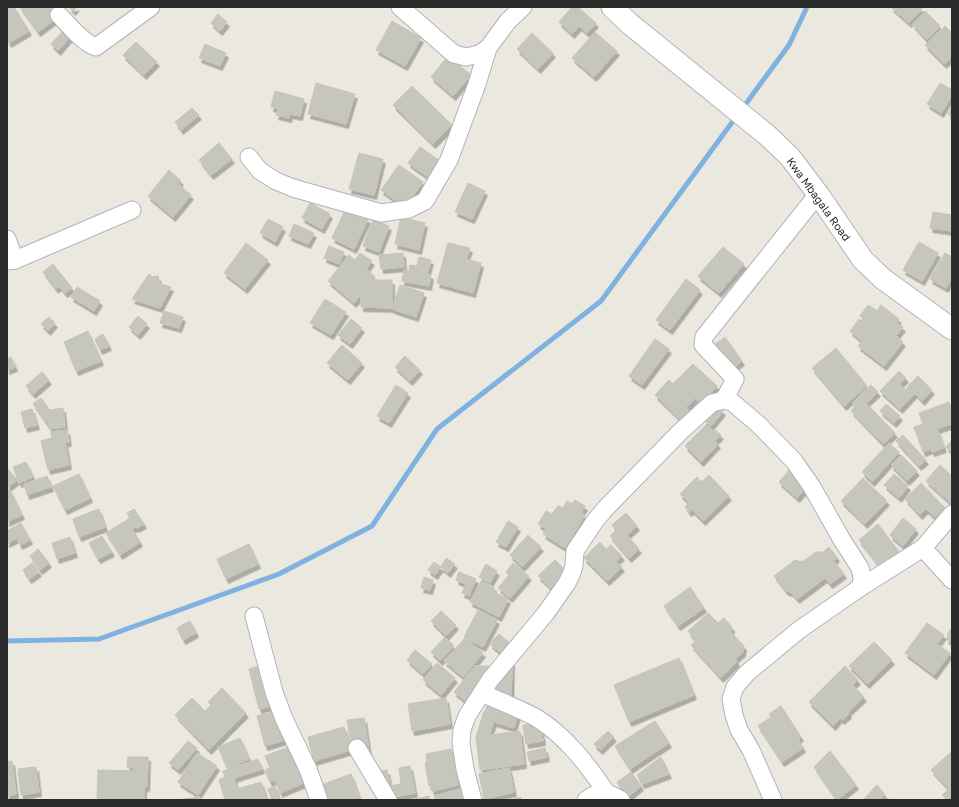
<svg xmlns="http://www.w3.org/2000/svg" width="959" height="807" font-family="'Golos Text',sans-serif">
	<style>
		.lines { fill: none; stroke-linecap: round; stroke-linejoin: round }
		.stream { stroke: #7fb2e0; stroke-width: 5 }
		.building { fill: #c7c6bd; stroke: #c6c4b9; filter: url(#shadow) }
		.minor-casing { stroke: #b2b2bd; stroke-width: 19 }
		.tertiary-casing { stroke: #b2b2bd; stroke-width: 23 }
		.minor { stroke: #fff; stroke-width: 17 }
		.tertiary { stroke: #fff; stroke-width: 21 }
		.labels { text-anchor: middle; dominant-baseline: central; stroke-width: 3; stroke-linejoin: round; paint-order: stroke }
		.street-label { font-size: 11px; fill: #2b2b2b; stroke: #fff }
	</style>
	<defs>
		<filter id="shadow"><feDropShadow dx="2.5" dy="4.5" stdDeviation="0" flood-color="#0004"/></filter>
	</defs>
	<rect width="100%" height="100%" fill="#ebe8df"/>
	<g class="lines">
		<g class="stream">
			<polyline points="742,109 789,45 807,7"/>
			<polyline points="7,641 99,639 279,574 372,526 437,429 601,301 736,117"/>
		</g>
	</g>
	<g class="building">
		<polygon points="7,7 14,7 29,31 9,43 7,39"/>
		<polygon points="20,7 50,7 57,18 38,32"/>
		<polygon points="69,7 77,7 73,11"/>
		<polygon points="572,7 578,7 596,23 587,33 579,26 572,34 559,22"/>
		<polygon points="891,7 920,7 922,9 909,23"/>
		<polygon points="925,11 940,26 927,40 912,24"/>
		<polygon points="218,14 227,22 220,31 211,23"/>
		<polygon points="392,21 421,38 405,66 376,50"/>
		<polygon points="945,26 952,33 952,57 944,64 925,45"/>
		<polygon points="64,30 71,36 58,51 51,44"/>
		<polygon points="595,32 617,51 594,77 572,58"/>
		<polygon points="532,33 553,53 538,69 517,49"/>
		<polygon points="136,42 157,62 144,75 123,55"/>
		<polygon points="205,44 226,53 220,66 199,58"/>
		<polygon points="448,56 471,75 453,96 431,77"/>
		<polygon points="316,83 355,94 346,124 308,114"/>
		<polygon points="940,83 952,90 952,95 941,113 927,104"/>
		<polygon points="412,86 452,125 433,144 393,105"/>
		<polygon points="275,91 304,99 300,116 290,114 289,118 276,115 278,109 271,107"/>
		<polygon points="192,108 199,115 181,130 175,122"/>
		<polygon points="952,108 952,117 948,114"/>
		<polygon points="219,143 232,159 211,175 199,160"/>
		<polygon points="420,147 440,161 428,177 408,163"/>
		<polygon points="359,153 383,159 374,195 349,189"/>
		<polygon points="399,165 423,182 405,207 381,190"/>
		<polygon points="169,170 181,181 178,184 191,195 173,217 148,196"/>
		<polygon points="468,183 485,191 472,219 455,212"/>
		<polygon points="310,203 330,214 322,229 302,218"/>
		<polygon points="346,208 368,219 354,249 332,238"/>
		<polygon points="933,212 952,215 952,231 930,228"/>
		<polygon points="401,217 425,223 419,250 395,244"/>
		<polygon points="268,219 283,227 275,242 260,233"/>
		<polygon points="373,220 389,226 379,252 363,246"/>
		<polygon points="294,224 314,233 308,244 289,236"/>
		<polygon points="919,242 938,253 922,281 903,270"/>
		<polygon points="246,243 268,260 245,289 224,273"/>
		<polygon points="448,243 470,248 466,259 481,263 473,293 437,283"/>
		<polygon points="329,246 344,252 339,264 324,258"/>
		<polygon points="723,247 744,264 719,293 698,276"/>
		<polygon points="360,253 372,261 366,269 375,277 372,280 392,280 392,308 361,307 361,294 354,303 328,281 349,255 355,260"/>
		<polygon points="403,253 404,267 381,269 379,255"/>
		<polygon points="945,253 952,257 952,278 946,288 930,279"/>
		<polygon points="419,257 431,260 427,274 431,275 429,286 402,281 404,270 409,271 410,265 417,266"/>
		<polygon points="53,264 72,288 65,293 59,286 56,289 43,272"/>
		<polygon points="149,274 152,277 158,276 159,283 171,287 160,308 132,299"/>
		<polygon points="686,279 700,290 670,330 656,320"/>
		<polygon points="400,285 424,293 416,317 392,309"/>
		<polygon points="77,287 100,301 94,311 71,297"/>
		<polygon points="325,299 346,312 331,335 310,323"/>
		<polygon points="868,305 877,311 881,305 899,319 896,322 903,327 896,336 903,342 884,366 858,346 862,341 850,331 859,319 861,321 863,318 860,316"/>
		<polygon points="164,311 183,317 179,328 160,323"/>
		<polygon points="138,316 147,324 138,335 129,327"/>
		<polygon points="49,317 55,323 48,331 41,324"/>
		<polygon points="351,319 362,328 350,344 338,335"/>
		<polygon points="88,331 101,361 76,371 64,342"/>
		<polygon points="103,334 109,346 100,350 95,339"/>
		<polygon points="725,337 742,361 732,369 714,345"/>
		<polygon points="655,339 669,349 642,385 629,376"/>
		<polygon points="342,345 362,363 348,380 327,363"/>
		<polygon points="836,348 867,386 844,406 812,368"/>
		<polygon points="405,356 420,370 410,381 395,367"/>
		<polygon points="11,357 15,367 7,370 7,359"/>
		<polygon points="693,364 717,386 701,403 695,398 686,408 691,412 682,421 655,395 669,380 673,384"/>
		<polygon points="899,371 906,378 900,384 906,390 908,387 907,387 918,376 932,390 922,401 915,393 900,409 880,391"/>
		<polygon points="42,372 49,380 33,394 26,386"/>
		<polygon points="396,385 408,393 389,423 377,416"/>
		<polygon points="871,385 878,392 866,403 895,433 883,444 851,411 855,406 852,403"/>
		<polygon points="41,398 50,410 63,408 65,427 49,429 48,420 46,422 33,404"/>
		<polygon points="949,402 952,410 952,424 937,429 944,448 932,452 931,449 923,452 914,427 923,424 919,413"/>
		<polygon points="886,404 900,416 894,423 880,411"/>
		<polygon points="716,405 723,411 711,426 704,420"/>
		<polygon points="32,409 37,425 25,428 21,412"/>
		<polygon points="706,425 712,431 714,429 721,435 715,441 718,444 701,462 685,446"/>
		<polygon points="67,430 69,442 65,442 69,465 48,470 41,441 52,438 51,432"/>
		<polygon points="903,435 926,460 919,466 896,441"/>
		<polygon points="952,440 952,452 946,447"/>
		<polygon points="889,443 899,452 872,482 862,472"/>
		<polygon points="901,455 917,471 907,481 891,465"/>
		<polygon points="26,462 33,477 19,483 13,467"/>
		<polygon points="940,465 952,476 952,504 926,481"/>
		<polygon points="7,468 17,480 8,487 7,486"/>
		<polygon points="790,469 808,486 797,498 779,482"/>
		<polygon points="79,474 90,498 65,510 53,486"/>
		<polygon points="894,474 908,486 899,498 884,485"/>
		<polygon points="709,475 729,496 703,521 692,510 689,512 685,507 689,503 680,494 697,477 701,482"/>
		<polygon points="47,476 51,487 27,495 24,484"/>
		<polygon points="863,478 887,501 865,524 841,501"/>
		<polygon points="921,483 945,508 935,518 926,509 920,515 905,499"/>
		<polygon points="10,490 22,515 7,522 7,491"/>
		<polygon points="575,500 585,506 581,513 585,515 565,548 543,534 546,529 538,524 546,511 552,514 558,506 563,508 567,501 572,504"/>
		<polygon points="99,509 105,527 79,537 73,519"/>
		<polygon points="134,509 144,524 137,528 136,527 132,529 140,542 120,555 106,533 130,518 127,513"/>
		<polygon points="626,513 637,526 627,535 639,549 629,558 610,536 616,530 612,525"/>
		<polygon points="903,518 916,529 903,546 890,535"/>
		<polygon points="508,521 518,527 506,547 496,542"/>
		<polygon points="21,523 30,540 20,545 17,538 7,543 7,531"/>
		<polygon points="878,524 900,553 881,568 859,540"/>
		<polygon points="528,535 541,547 522,567 510,555"/>
		<polygon points="102,536 112,552 98,559 89,543"/>
		<polygon points="70,537 75,553 57,559 52,543"/>
		<polygon points="600,542 606,549 611,545 622,556 616,561 622,567 607,581 584,558"/>
		<polygon points="249,544 258,564 226,579 217,559"/>
		<polygon points="829,547 837,557 834,561 844,574 830,584 825,578 797,599 791,592 786,591 774,576 795,560 802,562 816,552 823,552"/>
		<polygon points="38,549 49,563 40,570 30,556"/>
		<polygon points="446,558 455,564 448,573 441,567"/>
		<polygon points="555,560 567,572 551,588 538,576"/>
		<polygon points="434,562 441,567 435,575 428,570"/>
		<polygon points="32,563 39,572 29,579 23,570"/>
		<polygon points="513,563 529,576 510,598 498,588 509,575 506,572"/>
		<polygon points="486,564 497,571 490,583 479,577"/>
		<polygon points="459,572 476,579 469,596 462,593 466,584 456,580"/>
		<polygon points="424,577 433,580 430,590 421,588"/>
		<polygon points="481,581 494,587 494,592 508,599 499,617 470,602"/>
		<polygon points="690,587 704,608 678,626 664,606"/>
		<polygon points="478,610 497,620 483,647 464,637"/>
		<polygon points="441,611 456,625 446,636 431,621"/>
		<polygon points="708,613 718,623 724,618 732,627 731,632 744,646 743,652 735,659 737,662 721,678 691,645 696,640 688,631"/>
		<polygon points="190,621 196,633 183,640 177,628"/>
		<polygon points="927,623 944,635 937,644 950,653 934,675 905,653"/>
		<polygon points="952,628 952,643 946,639 949,635 947,634"/>
		<polygon points="499,634 512,645 503,655 490,644"/>
		<polygon points="445,637 454,646 440,661 431,652"/>
		<polygon points="465,638 483,653 463,677 444,661"/>
		<polygon points="874,642 892,660 867,684 849,666"/>
		<polygon points="415,650 432,664 423,674 407,660"/>
		<polygon points="679,658 694,695 629,722 614,685"/>
		<polygon points="495,661 512,662 511,703 493,702"/>
		<polygon points="269,663 279,704 259,709 249,669"/>
		<polygon points="437,663 455,678 441,695 423,680"/>
		<polygon points="475,666 491,666 472,706 454,692 473,668 475,670"/>
		<polygon points="845,666 858,680 853,685 864,697 848,712 849,714 842,720 840,718 833,726 809,702"/>
		<polygon points="222,688 246,713 209,750 175,715 192,698 205,711 211,705 208,702"/>
		<polygon points="446,698 450,724 412,731 408,704"/>
		<polygon points="487,705 518,714 514,728 494,722 489,735 520,731 524,764 480,770 476,737 484,711 485,712"/>
		<polygon points="781,706 801,737 798,739 803,748 782,762 758,726 771,717 769,714"/>
		<polygon points="277,711 285,740 265,746 257,716"/>
		<polygon points="364,718 369,752 353,754 347,720"/>
		<polygon points="655,721 669,743 630,769 615,746"/>
		<polygon points="540,723 543,741 526,744 523,725"/>
		<polygon points="344,727 351,750 314,761 308,737"/>
		<polygon points="608,731 614,737 600,750 594,744"/>
		<polygon points="240,738 249,759 227,768 218,747"/>
		<polygon points="188,741 197,748 178,770 169,763"/>
		<polygon points="291,746 306,782 280,793 275,780 270,782 265,770 270,768 265,756"/>
		<polygon points="545,748 547,757 529,761 527,752"/>
		<polygon points="451,749 453,756 461,755 466,778 457,780 458,785 432,791 431,786 429,786 425,763 427,763 426,754"/>
		<polygon points="830,751 856,785 837,800 814,767"/>
		<polygon points="952,751 952,800 947,800 942,795 949,789 931,770"/>
		<polygon points="197,753 217,766 198,795 178,782"/>
		<polygon points="128,757 148,757 147,787 144,787 144,800 97,798 98,770 135,771 135,768 127,767"/>
		<polygon points="661,757 669,774 642,784 637,775"/>
		<polygon points="258,759 262,769 234,778 237,789 261,782 267,800 225,800 219,780 225,777 223,771"/>
		<polygon points="12,761 16,794 7,796 7,762"/>
		<polygon points="410,766 415,793 382,799 377,772 387,770 390,786 401,784 399,768"/>
		<polygon points="36,767 39,792 21,795 18,769"/>
		<polygon points="509,768 514,792 484,799 479,774"/>
		<polygon points="631,772 641,786 628,797 617,782"/>
		<polygon points="351,774 360,800 327,800 321,785"/>
		<polygon points="877,785 885,795 880,800 863,800"/>
		<polygon points="275,786 279,800 272,800 268,789"/>
		<polygon points="460,789 463,800 436,800 434,796"/>
		<polygon points="429,796 430,800 412,800"/>
		<polygon points="200,797 200,800 176,800"/>
		<polygon points="521,797 521,800 510,800"/>
	</g>
	<g class="lines">
		<g class="minor-casing">
			<g id="minor">
				<polyline points="400,7 454,54 466,57 479,54 488,48"/>
				<path d="M 59,15 C 68,24 84,44 96,47 L 151,7"/>
				<polyline points="249,157 260,171 276,181 293,188 381,213 409,209 425,201 449,160 477,84 488,48 508,21 523,7"/>
				<polyline points="7,239 15,260"/>
				<polyline points="7,261 15,260 132,210"/>
				<polyline points="724,400 735,379 703,345 704,337 818,194"/>
				<polyline points="923,548 952,580"/>
				<polyline points="861,587 923,548 952,514"/>
				<polyline points="254,616 274,692 284,719 308,769 319,800"/>
				<path d="M 482,693 C 499,701 518,708 535,717 C 565,735 587,764 606,792"/>
				<polyline points="357,748 388,800"/>
				<polyline points="473,800 465,769 461,743 462,730 467,716 490,680 546,613 567,583 571,575 574,566 575,551 595,521 605,509 680,432 712,403 724,400 732,402 758,424 794,461 812,487 842,540 860,568 862,578 861,587 799,630 747,673 735,687 731,699 734,715 739,730 751,750 773,800"/>
				<path d="M 586,800 C 600,790 607,791 621,800"/>
			</g>
		</g>
		<g class="tertiary-casing">
			<polyline id="tertiary" points="612,7 630,24 767,135 790,157 818,194 863,260 883,279 952,329"/>
		</g>
		<use href="#minor" class="minor"/>
		<use href="#tertiary" class="tertiary"/>
	</g>
	<g class="labels">
		<g class="street-label">
			<text transform="translate(819 199) rotate(54)">Kwa Mbagala Road</text>
		</g>
	</g>
	<rect width="959" height="807" fill="none" stroke="#2b2b2b" stroke-width="16"/>
</svg>
